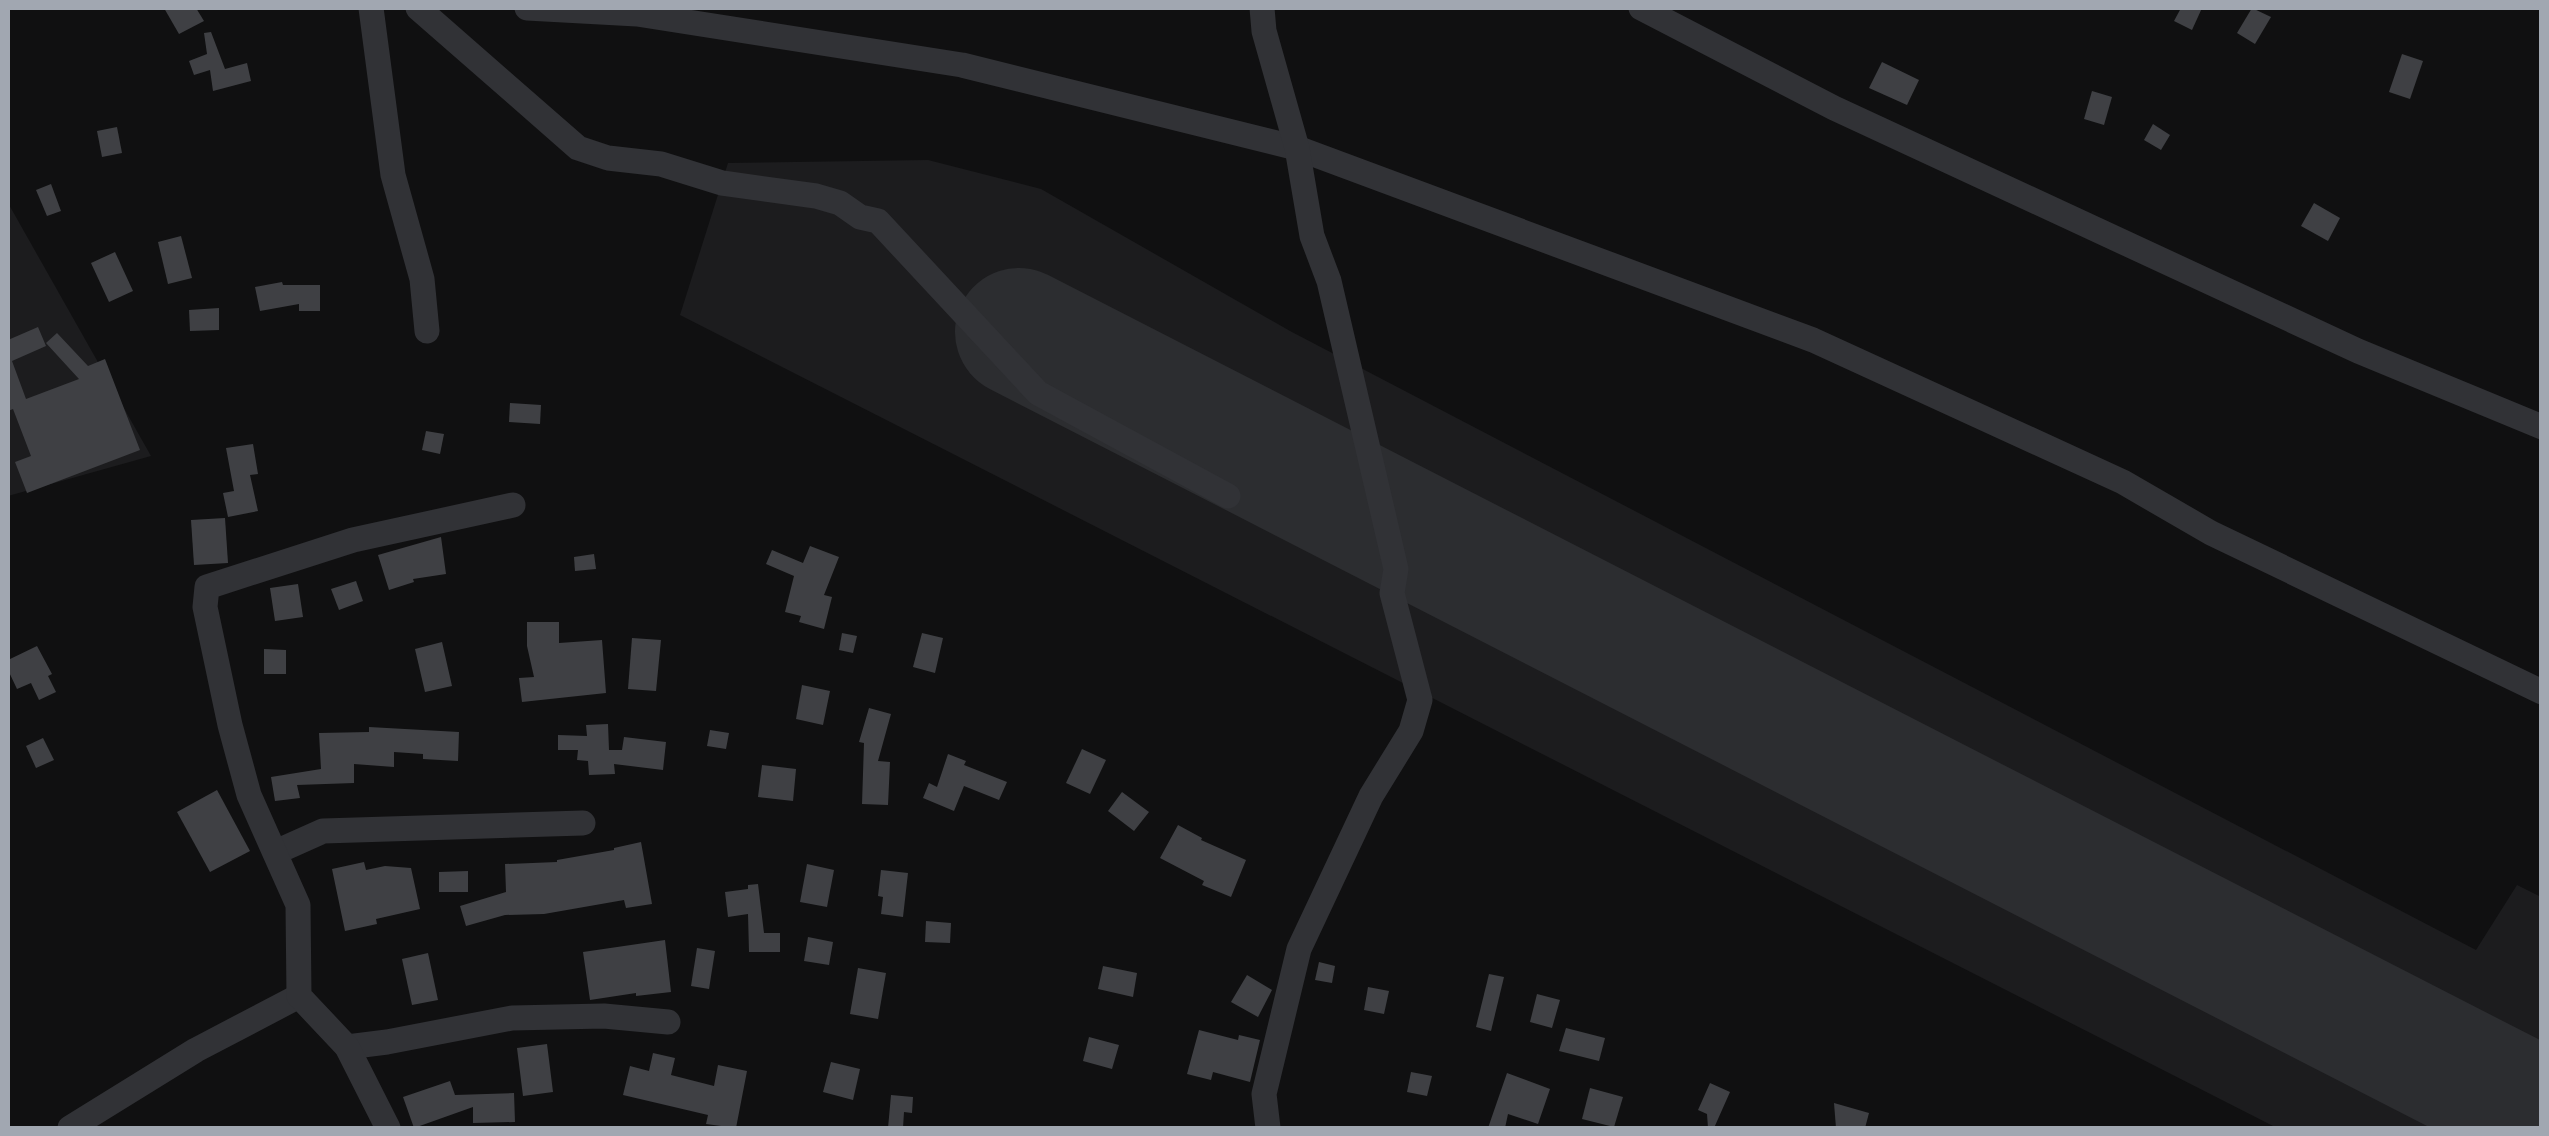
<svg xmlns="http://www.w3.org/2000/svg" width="2549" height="1136" font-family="'DM Sans',sans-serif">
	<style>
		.built { fill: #1c1c1e }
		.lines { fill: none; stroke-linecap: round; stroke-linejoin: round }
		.runway { stroke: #2c2d30; stroke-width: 128 }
		.building { fill: #3f4044 }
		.minor { stroke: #313236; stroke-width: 25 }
	</style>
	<rect width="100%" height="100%" fill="#101011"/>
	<g class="built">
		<polygon points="928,160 1041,189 1290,331 2476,950 2517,885 2541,897 2541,1128 2277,1128 680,315 728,163"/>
		<polygon points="8,203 151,456 8,496"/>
	</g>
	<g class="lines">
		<polyline class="runway" points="1019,332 2542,1113"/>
	</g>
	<g class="building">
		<polygon points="164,8 196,8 204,21 179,34"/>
		<polygon points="2181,8 2202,8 2192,30 2174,21"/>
		<polygon points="2252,8 2271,17 2255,44 2237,33"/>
		<polygon points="211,32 225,69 247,63 251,81 213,91 210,70 194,75 189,61 207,54 204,33"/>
		<polygon points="2402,54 2423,61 2410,99 2389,92"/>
		<polygon points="1882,62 1919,80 1907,105 1869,88"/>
		<polygon points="2092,91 2112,97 2104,125 2084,119"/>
		<polygon points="2153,124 2170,135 2161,150 2144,140"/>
		<polygon points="117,127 122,153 102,157 97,131"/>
		<polygon points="51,184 61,211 47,216 36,190"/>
		<polygon points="2314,203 2340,218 2328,241 2301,226"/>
		<polygon points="181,236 192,278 168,284 158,242"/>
		<polygon points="115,252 133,291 109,302 91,263"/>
		<polygon points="282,282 283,285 320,285 320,311 299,311 299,304 260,311 255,287"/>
		<polygon points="219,308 219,330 190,331 189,310"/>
		<polygon points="38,327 46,346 12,361 26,399 79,379 46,343 57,333 88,366 105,359 140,450 27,493 15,462 31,456 13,409 8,411 8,340"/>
		<polygon points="510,403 541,405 540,424 509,422"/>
		<polygon points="426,431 444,434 440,454 422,450"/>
		<polygon points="253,444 258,474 250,475 258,511 228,517 223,493 234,491 226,448"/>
		<polygon points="225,518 228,563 194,565 191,520"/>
		<polygon points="441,537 446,574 413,579 414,582 389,590 378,555"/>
		<polygon points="810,546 839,557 824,595 832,597 824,629 799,622 801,616 785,612 794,576 766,564 772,550 803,563"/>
		<polygon points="594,554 596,569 575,571 574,557"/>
		<polygon points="356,581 363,601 339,610 331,589"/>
		<polygon points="298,584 303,617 275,621 270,588"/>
		<polygon points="527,622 559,622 559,643 602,640 606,693 522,702 519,678 534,677 527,646"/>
		<polygon points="842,633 857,636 853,653 839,650"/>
		<polygon points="922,633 943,638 935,673 913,667"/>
		<polygon points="632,638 661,640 656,691 628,689"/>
		<polygon points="442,642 452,686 425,692 415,649"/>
		<polygon points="37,646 52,674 48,676 56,692 39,700 31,683 17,689 8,670 8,660"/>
		<polygon points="264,649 286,650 286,674 264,674"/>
		<polygon points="802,685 830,691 823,725 796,719"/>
		<polygon points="869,708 891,714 878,761 890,762 888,805 862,804 864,743 859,742"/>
		<polygon points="608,724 609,750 622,750 624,737 666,742 663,770 614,764 615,774 589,775 588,761 577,760 578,750 558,750 558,735 587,736 586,725"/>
		<polygon points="369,727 459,732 458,761 423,759 423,754 394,752 394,767 354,764 354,783 297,785 300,798 275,801 271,777 321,769 319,733 369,732"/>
		<polygon points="710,730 729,733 726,749 707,746"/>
		<polygon points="43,738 54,760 36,768 26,746"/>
		<polygon points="1082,749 1106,760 1090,794 1066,783"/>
		<polygon points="948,754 966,761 964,765 1007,782 999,800 964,786 954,811 923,798 929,783 937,787"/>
		<polygon points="762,765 796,769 793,801 758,797"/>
		<polygon points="217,790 250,851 210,872 177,812"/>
		<polygon points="1122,792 1149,812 1134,831 1108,811"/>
		<polygon points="1178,825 1202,838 1201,840 1246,860 1231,897 1202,885 1204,881 1160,858"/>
		<polygon points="641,842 652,904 626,908 624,900 544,914 505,915 466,926 460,906 506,892 505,864 557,862 557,860 614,850 614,848"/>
		<polygon points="364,862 366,870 385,866 411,868 420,909 376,919 377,924 345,931 332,869"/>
		<polygon points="807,864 834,870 827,907 800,902"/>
		<polygon points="881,870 908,873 903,917 881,914 883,897 878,896"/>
		<polygon points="468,871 468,892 439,892 439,872"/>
		<polygon points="758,884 764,933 780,933 780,952 749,952 748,914 728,917 725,892 748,889 748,885"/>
		<polygon points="926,921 951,923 950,943 925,942"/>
		<polygon points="808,937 833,942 829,965 804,961"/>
		<polygon points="665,940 671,992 636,996 636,993 590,1000 583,952"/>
		<polygon points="697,948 715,951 709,989 691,986"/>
		<polygon points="428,953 438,1000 412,1005 402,959"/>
		<polygon points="1319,962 1335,966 1332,983 1315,980"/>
		<polygon points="1103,966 1137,973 1133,997 1098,989"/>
		<polygon points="858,968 886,973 878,1019 850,1014"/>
		<polygon points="1489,974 1504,977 1491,1031 1476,1027"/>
		<polygon points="1247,975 1272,990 1258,1017 1231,1002"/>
		<polygon points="1368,987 1389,991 1384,1014 1364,1010"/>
		<polygon points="1537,994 1560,1000 1552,1028 1530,1022"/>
		<polygon points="1566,1028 1605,1038 1599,1061 1559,1051"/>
		<polygon points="1199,1030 1238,1040 1239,1035 1260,1040 1250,1082 1213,1072 1211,1080 1187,1074"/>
		<polygon points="1089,1037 1119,1045 1112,1069 1083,1061"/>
		<polygon points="547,1044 553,1092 523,1096 517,1048"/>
		<polygon points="653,1053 675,1058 671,1075 714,1086 718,1065 747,1071 736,1128 706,1124 708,1115 623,1095 630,1066 649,1071"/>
		<polygon points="831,1062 860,1069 853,1100 823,1092"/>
		<polygon points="1411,1072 1432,1076 1427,1096 1407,1092"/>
		<polygon points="1507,1073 1550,1089 1538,1124 1508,1114 1505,1128 1488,1128"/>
		<polygon points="450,1081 455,1095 514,1093 515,1122 473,1123 473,1107 414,1128 403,1097"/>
		<polygon points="1710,1083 1730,1092 1714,1128 1708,1128 1707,1114 1698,1110"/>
		<polygon points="1590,1088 1623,1097 1614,1127 1582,1119"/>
		<polygon points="891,1095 913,1097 912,1113 904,1112 903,1128 888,1128"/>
		<polygon points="1834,1103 1869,1113 1865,1128 1836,1128"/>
	</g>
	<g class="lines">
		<g class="minor">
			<polyline points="371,8 393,175 422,279 427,331"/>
			<polyline points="418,8 578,148 608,158 661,164 722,183 816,196 840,203 860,217 878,221 1038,393 1228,496"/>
			<polyline points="527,8 637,14 962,65 1297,148 1813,340 2123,482 2211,533 2542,692"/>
			<polyline points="1262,8 1264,31 1297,148 1312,236 1329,281 1396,569 1392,593 1420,700 1411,731 1371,796 1299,949 1264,1094 1268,1128"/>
			<polyline points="1641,8 1834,108 2358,351 2542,427"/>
			<polyline points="276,852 323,831 583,823"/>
			<polyline points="347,1047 387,1042 512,1018 604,1016 668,1022"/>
			<polyline points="70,1128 196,1050 299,996"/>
			<polyline points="388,1128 347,1047 299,996 298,905 249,795 230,725 205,607 207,587 353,540 513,505"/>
		</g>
	</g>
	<rect width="2549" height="1136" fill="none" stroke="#a1a7b1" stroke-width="20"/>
</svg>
